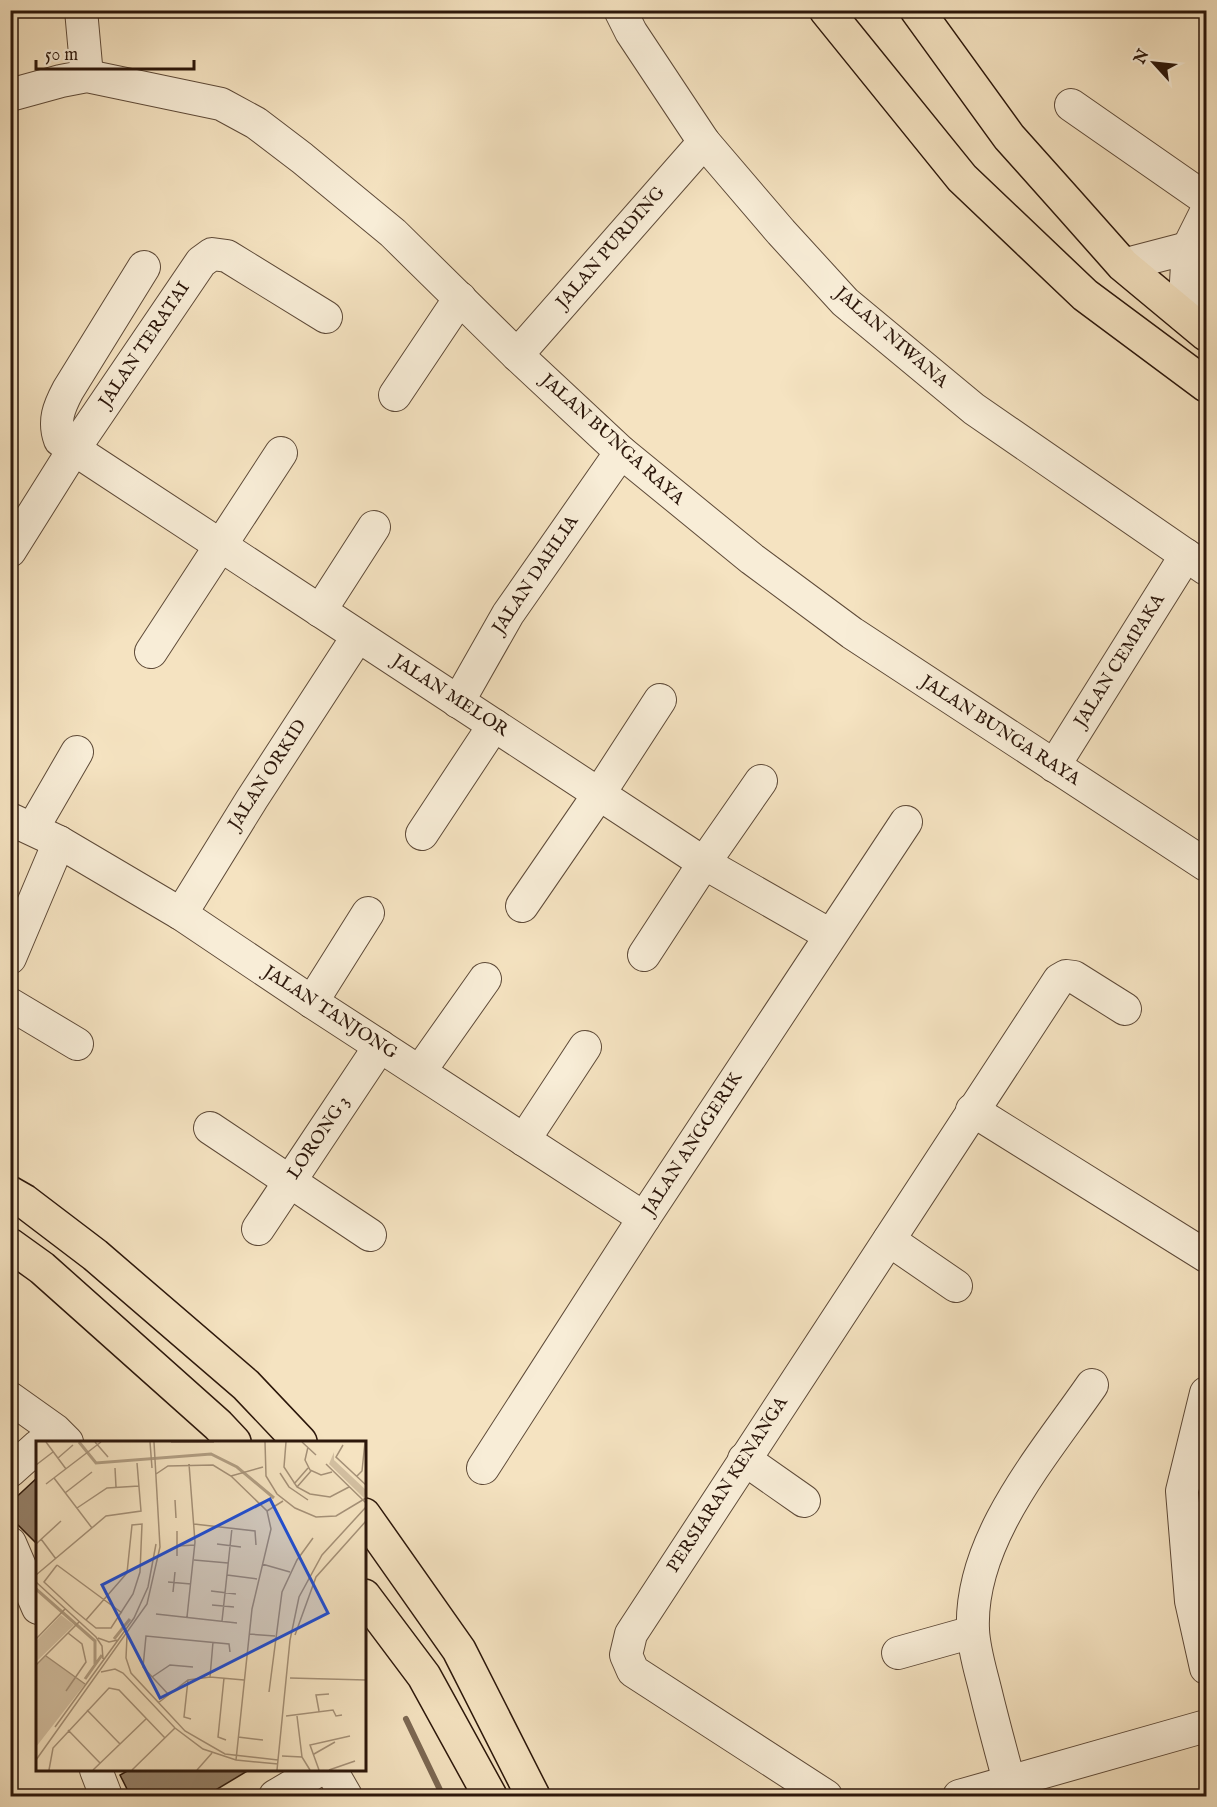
<svg xmlns="http://www.w3.org/2000/svg" width="1217" height="1807" font-family="'IM FELL English',serif">
	<style>
		.lines { fill: none; stroke-linecap: round; stroke-linejoin: round }
		.stream { stroke: #7c6853; stroke-width: 6 }
		.building { fill: #95816a; stroke: #2c170b; stroke-width: 1.5 }
		.minor-casing { stroke: #5e4a38; stroke-width: 34 }
		.major-casing { stroke: #2c170b; stroke-width: 36 }
		.minor { stroke: #f8edd7; stroke-width: 32 }
		.major { stroke: #f5e3c1; stroke-width: 33 }
		.labels { text-anchor: middle; dominant-baseline: central; stroke-width: 5; stroke-linejoin: round; paint-order: stroke }
		.street-label { font-size: 18px; fill: #2c170b; stroke: #f8edd7 }
		.inset-river { fill: none; stroke: #b19e83; stroke-width: 3 }
		.inset-road { fill: none; stroke: #a59178; stroke-width: 1.5 }
		.view { fill: #1d4ed8; fill-opacity: 0.15; stroke: #1d4ed8; stroke-width: 3 }
		.inset-edge { fill: none; stroke: #2c170b; stroke-width: 3 }
	</style>
	<rect width="100%" height="100%" fill="#f5e3c1"/>
	<filter id="stains"><feTurbulence type="fractalNoise" baseFrequency=".00333" numOctaves="4"/><feColorMatrix values="0 0 0 0 .2 0 0 0 0 .09 0 0 0 0 .02 0 0 0 .5 -.17"/></filter>
	<radialGradient id="worn" r=".72"><stop offset=".6" stop-color="#630" stop-opacity="0"/><stop offset="1" stop-color="#630" stop-opacity=".3"/></radialGradient>
	<g class="lines">
		<polyline class="stream" points="406,1719 443,1796"/>
	</g>
	<g class="building">
		<polygon points="38,1477 38,1545 10,1517 10,1503"/>
		<polygon points="129,1770 249,1770 204,1797 131,1797 120,1775"/>
	</g>
	<g class="lines">
		<g class="minor-casing">
			<g id="minor">
				<polyline points="81,10 87,76"/>
				<polyline points="620,10 631,32 704,142 781,232 845,302 974,409 1206,569"/>
				<polyline points="10,95 61,81 87,76 221,104 256,123 302,158 393,233 517,355 621,452 752,559 852,633 1206,865"/>
				<polyline points="1071,105 1206,199"/>
				<polyline points="1188,248 1206,212"/>
				<polyline points="1123,265 1188,248 1184,316"/>
				<path d="M 144,267 L 68,390 C 59,407 53,421 60,440 L 704,863 L 830,935"/>
				<polyline points="517,355 704,142"/>
				<polyline points="395,395 460,298"/>
				<polyline points="10,551 74,449 201,262 212,254 227,256 326,317"/>
				<polyline points="320,611 374,527"/>
				<polyline points="151,652 281,453"/>
				<polyline points="458,702 508,614 621,452"/>
				<polyline points="1054,766 1186,555"/>
				<polyline points="10,819 59,842 181,914 312,1002 644,1218"/>
				<polyline points="33,828 77,752"/>
				<polyline points="422,834 494,725"/>
				<polyline points="522,906 599,794 660,700"/>
				<polyline points="181,914 252,799 358,636"/>
				<polyline points="644,955 704,863 761,781"/>
				<polyline points="10,958 59,842"/>
				<polyline points="312,1002 368,913"/>
				<polyline points="10,1004 77,1044"/>
				<polyline points="420,1071 485,979"/>
				<polyline points="972,1110 1206,1256"/>
				<polyline points="210,1128 370,1235"/>
				<polyline points="524,1140 585,1047"/>
				<polyline points="258,1229 380,1046"/>
				<polyline points="889,1240 956,1286"/>
				<polyline points="1206,1393 1182,1491 1191,1601 1206,1668"/>
				<polyline points="10,1398 55,1430 67,1442"/>
				<polyline points="744,1459 804,1501"/>
				<polyline points="483,1468 644,1218 906,822"/>
				<polyline points="10,1471 38,1446"/>
				<polyline points="10,1543 38,1608"/>
				<polyline points="898,1653 973,1632"/>
				<polyline points="96,1770 106,1796"/>
				<polyline points="331,1770 346,1796"/>
				<path d="M 1009,1781 C 1001,1751 993,1722 986,1693 C 981,1672 974,1651 973,1630 C 969,1540 1043,1456 1092,1385"/>
				<polyline points="275,1796 319,1770"/>
				<polyline points="826,1796 633,1671 626,1655 631,1634 1059,980 1066,976 1074,977 1125,1009"/>
				<polyline points="959,1796 1206,1726"/>
			</g>
		</g>
		<g class="major-casing">
			<g id="major">
				<polyline points="826,10 962,178 1085,295 1206,385"/>
				<polyline points="917,10 1009,137 1068,203 1123,265 1206,334"/>
				<polyline points="10,1193 24,1201 95,1255 246,1385 300,1442"/>
				<polyline points="10,1245 42,1268 218,1425 234,1442"/>
				<polyline points="364,1515 459,1650 533,1796"/>
				<polyline points="364,1596 424,1676 490,1796"/>
			</g>
		</g>
		<use href="#minor" class="minor"/>
		<use href="#major" class="major"/>
	</g>
	<g class="labels">
		<g class="street-label">
			<text transform="translate(611 248) rotate(-49)">JALAN PURDING</text>
			<text transform="translate(891 338) rotate(41)">JALAN NIWANA</text>
			<text transform="translate(145 345) rotate(-56)">JALAN TERATAI</text>
			<text transform="translate(612 440) rotate(42)">JALAN BUNGA RAYA</text>
			<text transform="translate(536 575) rotate(-56)">JALAN DAHLIA</text>
			<text transform="translate(1120 661) rotate(-58)">JALAN CEMPAKA</text>
			<text transform="translate(450 696) rotate(33)">JALAN MELOR</text>
			<text transform="translate(1000 731) rotate(33)">JALAN BUNGA RAYA</text>
			<text transform="translate(268 775) rotate(-57)">JALAN ORKID</text>
			<text transform="translate(330 1013) rotate(33)">JALAN TANJONG</text>
			<text transform="translate(319 1138) rotate(-56)">LORONG 3</text>
			<text transform="translate(693 1144) rotate(-57)">JALAN ANGGERIK</text>
			<text transform="translate(728 1485) rotate(-57)">PERSIARAN KENANGA</text>
		</g>
	</g>
	<g transform="translate(36 1441)">
		<rect width="330" height="330" fill="#f5e3c1"/>
		<path d="M 298,11 L 298,19 L 330,49 L 328,57 L 293,23 ZM 25,174 L 38,184 L 0,221 L 0,200 ZM 10,215 L 49,243 L 0,306 L 0,224 Z" fill="#d3c0a2"/>
		<path class="inset-river" d="M 43,1 L 60,22 L 175,13 L 201,26 L 238,57M 0,148 L 59,200 L 59,223M 78,198 L 94,178M 49,238 L 66,214"/>
		<path class="inset-road" d="M 10,1 L 30,28M 59,1 L 72,16M 114,1 L 116,27M 135,1 L 178,1M 229,1 L 230,35 L 241,53 L 259,67 L 280,76 L 300,75 L 330,57M 250,1 L 248,26 L 261,46 L 274,53 L 294,56 L 313,46M 266,1 L 280,14M 307,4 L 300,16 L 330,44M 272,6 L 269,19 L 274,29 L 285,34 L 296,31M 22,17 L 37,4M 290,23 L 330,62M 0,24 L 17,11M 79,27 L 80,46M 244,32 L 253,46 L 272,59M 120,33 L 132,25 L 177,24 L 195,35 L 231,70 L 235,88 L 216,168 L 200,319M 195,35 L 227,26M 321,35 L 326,30 L 329,1M 18,37 L 56,87M 10,43 L 65,1M 258,43 L 272,27M 261,46 L 275,30M 29,52 L 56,31M 139,59 L 140,77M 41,67 L 71,47 L 103,45M 231,70 L 247,60M 158,83 L 219,90 L 220,104M 141,90 L 141,115M 5,98 L 20,118M 0,103 L 25,80M 181,103 L 205,106M 141,105 L 159,104M 158,119 L 192,122M 226,123 L 254,131M 21,124 L 8,141 L 38,169 L 50,179 L 60,187 L 75,187 L 97,153 L 104,131 L 106,83 L 96,84 L 91,132 L 50,179M 21,124 L 86,172M 0,134 L 70,75 L 105,70 L 101,22M 191,134 L 221,138M 0,141 L 60,196 L 66,205 L 67,218M 132,141 L 155,143M 175,150 L 200,153M 137,151 L 139,131M 176,164 L 198,166M 120,173 L 201,182M 151,176 L 159,101 L 153,23M 186,180 L 196,87M 213,193 L 239,195M 259,194 L 280,136 L 330,80M 91,195 L 90,217 L 95,232 L 149,290 L 189,313 L 242,319M 62,197 L 73,201 L 82,199M 0,198 L 29,168M 10,215 L 49,243M 0,224 L 43,181M 65,231 L 79,228 L 87,232 L 139,287 L 167,308 L 200,319 L 242,323M 116,236 L 134,224 L 157,226M 174,236 L 177,201M 188,237 L 182,296 L 190,299M 254,237 L 330,239M 152,239 L 148,276 L 155,278M 30,250 L 50,221 L 46,203 L 32,192M 233,251 L 246,151 L 261,119 L 277,97M 132,253 L 107,226 L 110,195 L 193,203 L 194,211M 122,262 L 152,239 L 174,236 L 208,239M 51,269 L 84,303M 283,270 L 280,254 L 293,253M 250,275 L 297,269 L 300,275 L 306,274M 261,275 L 266,316M 19,286 L 98,177 L 112,146 L 120,103M 32,289 L 64,322M 202,296 L 227,299M 278,313 L 299,301M 246,315 L 266,316 L 274,329M 0,319 L 111,163 L 124,106 L 118,1M 13,329 L 17,307 L 73,247 L 83,249 L 129,297M 57,329 L 110,278M 96,329 L 139,287M 161,329 L 176,312M 241,329 L 254,199 L 263,156 L 286,114 L 330,66M 283,329 L 274,304 L 314,295M 293,329 L 319,320"/>
		<path class="view" d="M 234,58 L 292,172 L 124,257 L 66,144 Z"/>
		<rect width="330" height="330" class="inset-edge"/>
	</g>
	<rect width="1217" height="1807" fill="none" stroke="#f5e3c1" stroke-width="36"/>
	<rect x="12" y="12" width="1193" height="1783" fill="none" stroke="#2c170b" stroke-width="3"/>
	<rect x="18" y="18" width="1181" height="1771" fill="none" stroke="#2c170b" stroke-width="1.5"/>
	<g transform="translate(1154 63) rotate(297)" stroke="#f8edd7" stroke-width="4.5" paint-order="stroke">
	<path d="M0-4.5L10 22L0 15L-10 22Z" fill="#2c170b"/>
	<text y="-9" font-size="16" font-weight="bold" text-anchor="middle" fill="#2c170b">N</text>
	</g>
	<path d="M36 60v9h158v-9" fill="none" stroke="#2c170b" stroke-width="3"/>
	<text x="45" y="60" font-size="18" fill="#2c170b" stroke="#f8edd7" stroke-width="4.5" paint-order="stroke">50 m</text>
	<rect width="100%" height="100%" filter="url(#stains)"/>
	<rect width="100%" height="100%" fill="url(#worn)"/>
</svg>
